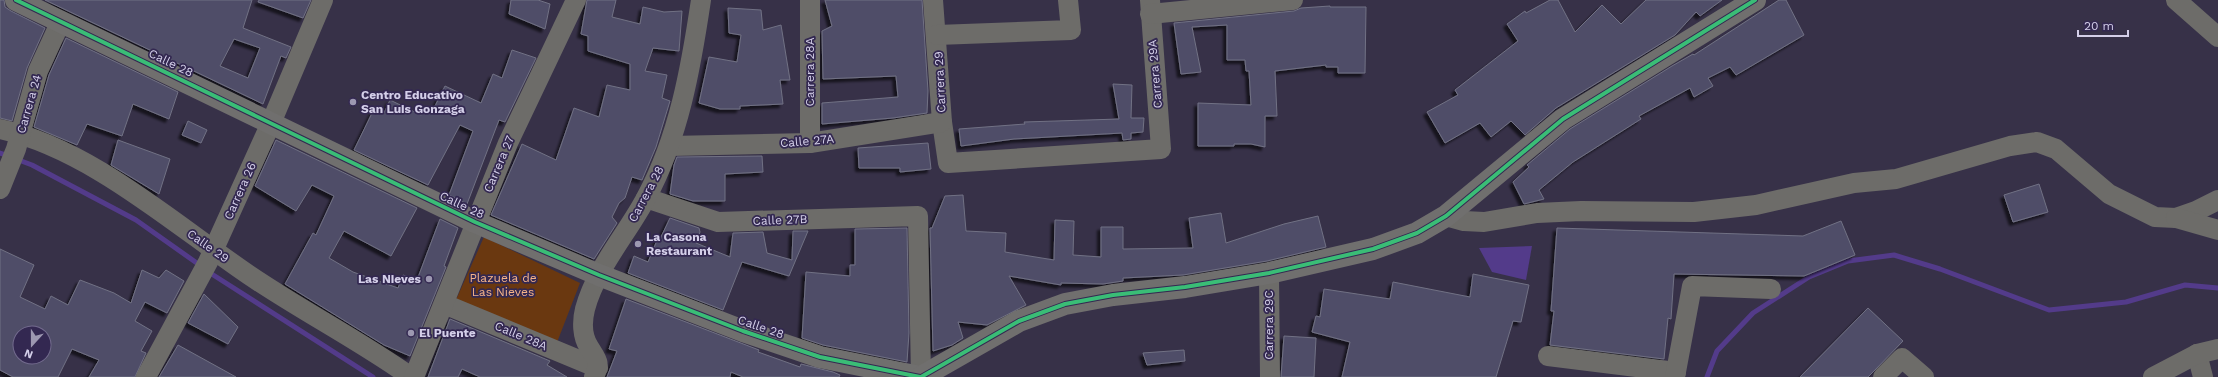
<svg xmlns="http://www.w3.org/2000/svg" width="2218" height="377" font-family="'Work Sans',sans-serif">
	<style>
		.green { fill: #6a3810 }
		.water { fill: #533b8a }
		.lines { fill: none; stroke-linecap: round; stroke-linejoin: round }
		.stream { stroke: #533b8a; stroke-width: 5 }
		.building { fill: #4f4e68; stroke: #717184; fill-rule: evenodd; filter: url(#shadow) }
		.street { stroke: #6d6c69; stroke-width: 20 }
		.secondary { stroke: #706f6e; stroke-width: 22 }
		.cycleway-casing { stroke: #332851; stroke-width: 6 }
		.cycleway { stroke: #3abd76; stroke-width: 4 }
		.poi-dot { fill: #9d98b1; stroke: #332851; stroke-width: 1.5 }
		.labels { text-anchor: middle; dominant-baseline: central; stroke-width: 3.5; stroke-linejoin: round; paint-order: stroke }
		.street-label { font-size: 12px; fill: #d4cfe9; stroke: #332851 }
		.poi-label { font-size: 12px; font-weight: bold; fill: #d4cfe9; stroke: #332851; text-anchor: start }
		.park-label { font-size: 12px; fill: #f7b488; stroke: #332851 }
	</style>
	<defs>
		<filter id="shadow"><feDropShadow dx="-3.5" dy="3.5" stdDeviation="1" flood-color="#0009"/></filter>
	</defs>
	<rect width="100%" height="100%" fill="#373148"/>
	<polygon class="green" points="484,237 580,283 556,345 455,302"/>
	<polygon class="water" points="1532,246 1526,280 1492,272 1479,248"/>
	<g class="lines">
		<g class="stream">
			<polyline points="0,153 9,156"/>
			<polyline points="16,159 32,165 136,220 201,266"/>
			<polyline points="207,271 373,377"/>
			<polyline points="1707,377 1717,351 1753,313 1809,277 1848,261 1894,255 1940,269 2049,310 2126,302 2185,285 2218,288"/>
		</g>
	</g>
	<g class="building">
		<polygon points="0,0 4,0 5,7 11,11 45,28 27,68 12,121 0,118"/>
		<path d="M 45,0 L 252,0 L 243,28 L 291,47 L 286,58 L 281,56 L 263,104 ZM 234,39 L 260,48 L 248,78 L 220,66 Z"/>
		<polygon points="259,0 311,0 303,18 258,2"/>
		<polygon points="511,0 538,0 550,4 545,29 509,14"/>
		<polygon points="587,0 616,0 612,17 640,24 643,7 664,12 682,11 679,51 653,48 645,71 667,75 662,98 670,101 656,147 642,180 632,177 625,198 619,203 612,217 617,223 594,259 491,215 522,144 556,160 574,108 599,117 607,85 630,90 630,64 588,51 588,36 581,34"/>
		<polygon points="825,0 922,0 928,91 927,113 893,118 822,124 822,103 898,97 896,76 823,79 822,31 832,26"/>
		<polygon points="1550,0 1558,0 1575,32 1602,5 1621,24 1646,0 1722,0 1700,16 1696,12 1675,35 1556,108 1525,135 1511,121 1491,137 1480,123 1445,143 1427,112 1458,95 1455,90 1518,41 1507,24 1525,11 1526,13"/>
		<polygon points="1779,0 1786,0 1804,35 1736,75 1730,67 1708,78 1713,86 1694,97 1690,88 1639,116 1641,119 1573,162 1539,190 1544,199 1524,204 1513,182 1529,167 1527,165 1570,129 1672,66 1693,54 1694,55"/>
		<polygon points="1330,6 1330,7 1366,7 1365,73 1338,73 1338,67 1326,67 1326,65 1275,71 1277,116 1265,116 1265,147 1251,144 1234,144 1234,146 1198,146 1198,103 1251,105 1249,71 1246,71 1245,60 1227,60 1227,25 1192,27 1201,72 1181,74 1174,23 1294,11 1301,8"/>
		<polygon points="728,8 761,10 763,30 781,25 790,80 780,80 783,104 740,106 740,109 720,109 699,103 709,57 737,62 741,35 729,33"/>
		<polygon points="66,38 178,92 169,119 133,104 122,136 87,124 77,145 34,127 49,75"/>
		<polygon points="512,50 536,58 505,122 499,120 467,204 449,195 473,131 460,125 428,185 354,150 374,109 384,113 390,100 421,115 435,106 445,86 481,103 493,74 502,78"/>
		<polygon points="1113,84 1132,85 1131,118 1144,118 1143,132 1131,133 1131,139 1123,140 1122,133 1014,139 961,146 959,129 1025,124 1024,122 1119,119"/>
		<polygon points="188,121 207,130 201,143 182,135"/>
		<polygon points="118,140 170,159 159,194 111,165"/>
		<polygon points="276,140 417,208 391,256 344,231 329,258 353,272 398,288 403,275 417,280 440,219 458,228 444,266 446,267 410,356 384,345 285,284 313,233 316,235 334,196 312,185 296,211 255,186"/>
		<polygon points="928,143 931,169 900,172 900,168 859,168 858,148"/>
		<polygon points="762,156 763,172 725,174 725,201 693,201 670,194 674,165 677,157"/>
		<polygon points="2039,184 2048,212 2013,222 2004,195"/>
		<polygon points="963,195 966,231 1006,233 1005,252 1054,260 1055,220 1074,221 1073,255 1101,257 1101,227 1123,227 1123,249 1193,248 1189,218 1221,213 1226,243 1284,224 1318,216 1326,247 1267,261 1183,275 1123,278 1123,281 1103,284 1061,283 1061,285 1009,276 1026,305 987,325 958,322 963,338 952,345 933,351 930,228 932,228 945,196"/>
		<polygon points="670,218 699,228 700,232 696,243 730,257 733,233 763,232 767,253 792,260 793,231 808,231 789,276 742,262 723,310 628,273 634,256 648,262 658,238 660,239"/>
		<polygon points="1841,221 1855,255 1804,276 1674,274 1671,319 1668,318 1664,359 1550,345 1554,311 1551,311 1557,228 1803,236"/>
		<polygon points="907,228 909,333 907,362 823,345 802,338 806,272 850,276 850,265 855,265 855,229"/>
		<path d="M 0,249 L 34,265 L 20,297 L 45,309 L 51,296 L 68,305 L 80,280 L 114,293 L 131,303 L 142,270 L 159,278 L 166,270 L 184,281 L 167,313 L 145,302 L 135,321 L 152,331 L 141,351 L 146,353 L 135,377 L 89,377 L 99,360 L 72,349 L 58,377 L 13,377 L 0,370 ZM 20,333 L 44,333 L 44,357 L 20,357 Z"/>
		<polygon points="1473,274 1529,285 1521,322 1513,321 1496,377 1342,377 1350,342 1312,332 1316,316 1320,317 1324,289 1390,299 1393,282 1470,297"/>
		<polygon points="204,294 238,327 228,344 188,323"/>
		<polygon points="626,299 759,350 758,352 800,367 801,364 833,372 840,375 839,377 743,377 731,372 730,377 607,377 617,351 609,349"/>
		<polygon points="1868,308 1903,341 1874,371 1868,377 1800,377"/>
		<polygon points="450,319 550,361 547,365 567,377 480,377 462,369 458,377 428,377"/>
		<polygon points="1284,336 1316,338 1314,377 1281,377"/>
		<polygon points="178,345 236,377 159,377"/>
		<polygon points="1184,350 1185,361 1147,365 1143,353"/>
	</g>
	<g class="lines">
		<g class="street">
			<polyline points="933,0 942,122 948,163 1161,149 1150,0"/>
			<polyline points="2176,0 2218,37"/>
			<polyline points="1150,14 1293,0"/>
			<polyline points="937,35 1071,30 1068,0"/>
			<path d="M 0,129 C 89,148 174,224 249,275 C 302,311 359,340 411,377"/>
			<polyline points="810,143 810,0"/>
			<polyline points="670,146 810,143 942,122"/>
			<polyline points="0,189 16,149 38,71 61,21"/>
			<polyline points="646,198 718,222 918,216 921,377"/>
			<polyline points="1446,216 1464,221 1484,222 1537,213 1581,211 1694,212 1756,205 1854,183 1896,179 2010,146 2037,142 2056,149 2109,194 2155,217 2176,218 2196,211 2218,200"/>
			<polyline points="2176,218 2218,230"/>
			<polyline points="1269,273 1270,377"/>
			<polyline points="444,304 598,368"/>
			<polyline points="2197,354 2203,377"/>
			<polyline points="1548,356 1676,372"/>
			<polyline points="146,377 208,262 271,123 323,0"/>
			<polyline points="414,377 508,143 576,0"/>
			<path d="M 594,377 C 601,362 597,360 589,347 C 582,336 582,321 585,309 C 596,268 627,234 646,198 C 679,137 691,67 701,0"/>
			<polyline points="1675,377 1692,286 1771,289"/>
			<polyline points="1883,377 1902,358 1924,377"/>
			<polyline points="2153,377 2197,354 2218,349"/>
		</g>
		<g class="secondary">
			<polyline points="16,0 475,222 599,275 743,331 820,357 920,377"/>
			<polyline points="921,377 1019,321 1065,304 1113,295 1185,287 1269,273 1373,249 1417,233 1446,216 1563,119 1755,0"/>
		</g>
		<g class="cycleway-casing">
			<g id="cycleway">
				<polyline points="16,0 475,222 599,275 743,331 820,357 920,377"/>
				<polyline points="921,377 1019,321 1065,304 1113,295 1185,287 1269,273 1373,249 1417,233 1446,216 1563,119 1755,0"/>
			</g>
		</g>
		<use href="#cycleway" class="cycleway"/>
	</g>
	<g class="poi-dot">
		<circle cx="353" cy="102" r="4"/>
		<circle cx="638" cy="244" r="4"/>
		<circle cx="429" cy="279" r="4"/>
		<circle cx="411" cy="333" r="4"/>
	</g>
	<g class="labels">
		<g class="street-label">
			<text transform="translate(171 63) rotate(26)">Calle 28</text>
			<text transform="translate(810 72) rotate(-90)">Carrera 28A</text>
			<text transform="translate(1155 74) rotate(-95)">Carrera 29A</text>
			<text transform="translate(940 82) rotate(-93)">Carrera 29</text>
			<text transform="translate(29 104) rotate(-74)">Carrera 24</text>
			<text transform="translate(807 141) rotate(-5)">Calle 27A</text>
			<text transform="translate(499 164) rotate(-67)">Carrera 27</text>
			<text transform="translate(240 191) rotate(-66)">Carrera 26</text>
			<text transform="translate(646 194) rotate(-62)">Carrera 28</text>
			<text transform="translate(462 205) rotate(25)">Calle 28</text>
			<text transform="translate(780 220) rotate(-2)">Calle 27B</text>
			<text transform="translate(208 246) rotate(35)">Calle 29</text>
			<text transform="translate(1269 325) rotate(-90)">Carrera 29C</text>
			<text transform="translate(761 327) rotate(19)">Calle 28</text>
			<text transform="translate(521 336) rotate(23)">Calle 28A</text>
		</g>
		<g class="poi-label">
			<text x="361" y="95">Centro Educativo<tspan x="361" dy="14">San Luis Gonzaga</tspan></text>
			<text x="646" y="237">La Casona<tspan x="646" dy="14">Restaurant</tspan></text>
			<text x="421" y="279" text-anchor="end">Las Nieves</text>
			<text x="419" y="333">El Puente</text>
		</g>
		<g class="park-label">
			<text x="503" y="278">Plazuela de<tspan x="503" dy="14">Las Nieves</tspan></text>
		</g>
	</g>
	<g transform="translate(32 345) rotate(201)"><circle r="19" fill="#332851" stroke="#736b8e"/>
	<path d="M0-3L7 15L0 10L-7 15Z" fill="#9d98b1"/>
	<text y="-6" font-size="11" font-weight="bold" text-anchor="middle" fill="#d4cfe9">N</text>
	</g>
	<path d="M2078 30v6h50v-6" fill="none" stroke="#d4cfe9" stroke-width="2"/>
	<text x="2084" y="30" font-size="12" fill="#d4cfe9" stroke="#332851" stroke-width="3" paint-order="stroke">20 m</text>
</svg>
